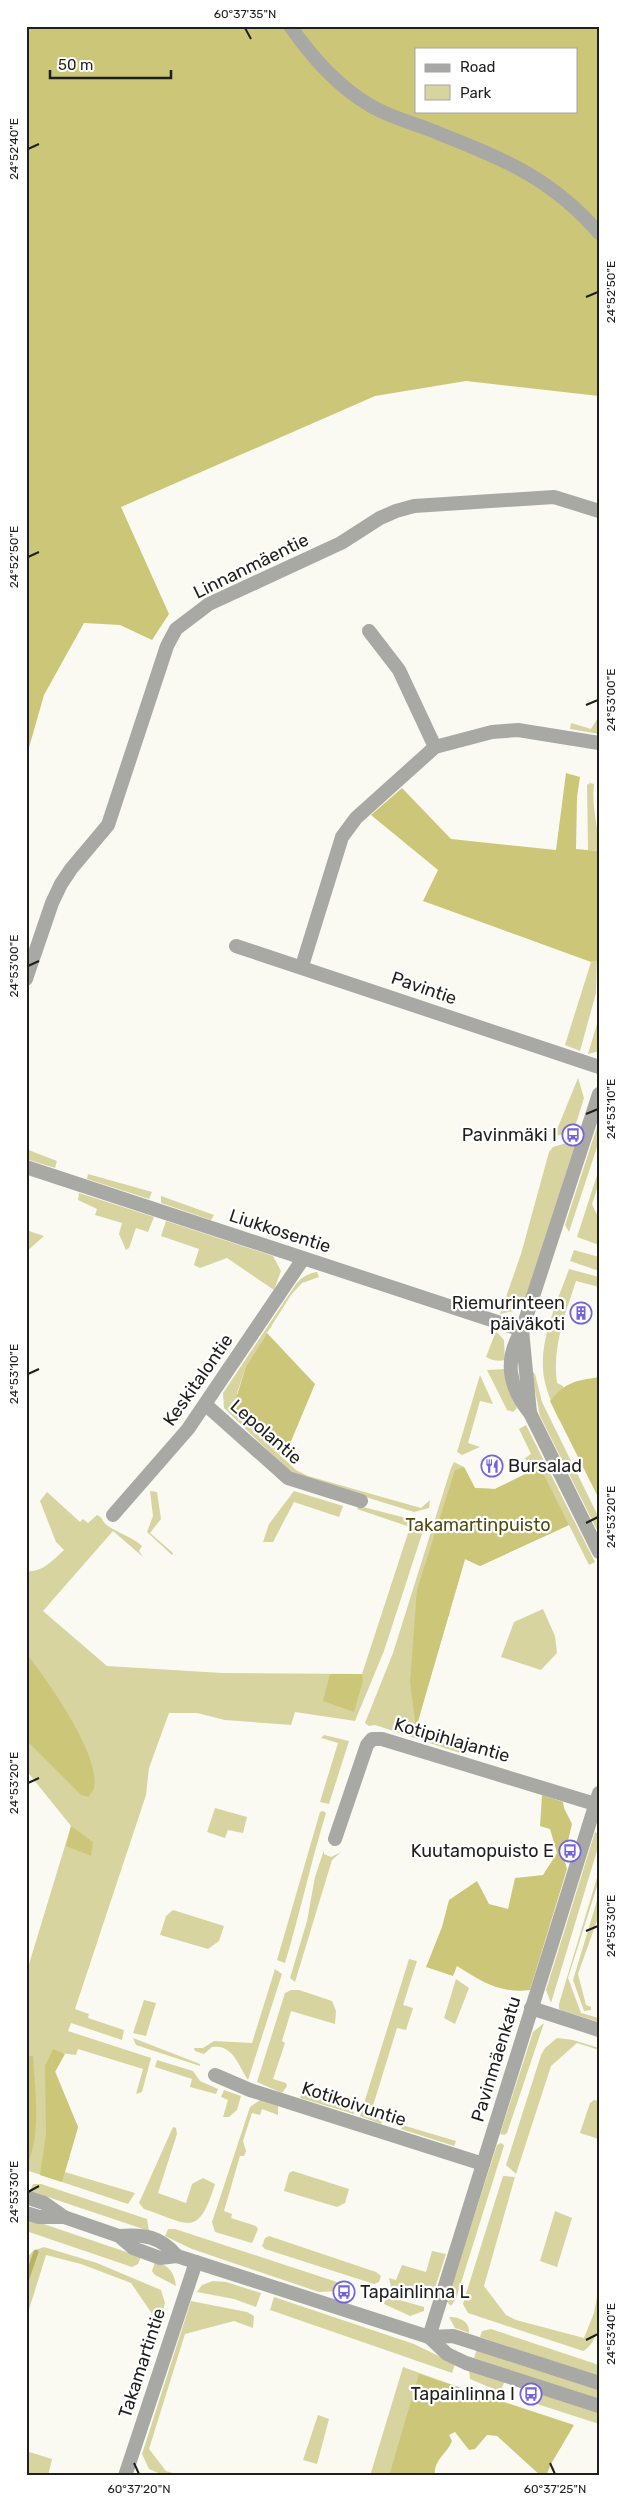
<svg xmlns="http://www.w3.org/2000/svg" width="625" height="2502" font-family="Rubik,sans-serif">
	<style>
		.green { fill: #d7d4a0 }
		.forest { fill: #ccc778; fill-rule: evenodd }
		.lines { fill: none; stroke-linecap: round; stroke-linejoin: round }
		.stream { stroke: #b8b364; stroke-width: 5 }
		.minor { stroke: #a8a8a5; stroke-width: 14 }
		.tertiary { stroke: #a8a8a5; stroke-width: 14 }
		.ticks { fill: none; stroke: #1f1f1d; stroke-width: 2 }
		.labels { text-anchor: middle; dominant-baseline: central; stroke-width: 4.5; stroke-linejoin: round; paint-order: stroke }
		.street-label { font-size: 18px; fill: #1f1f1d; stroke: #fff }
		.poi-label { font-size: 18px; fill: #1f1f1d; stroke: #fff; text-anchor: end }
		.park-label { font-size: 18px; fill: #514c10; stroke: #fff }
		.neatline { fill: none; stroke: #1f1f1d; stroke-width: 2 }
		.ticks-label { font-size: 12px; text-anchor: middle; fill: #1f1f1d }
	</style>
	<rect width="100%" height="100%" fill="#fafaf3"/>
	<g class="green">
		<polygon points="599,716 599,734 570,729 571,723 591,729"/>
		<path d="M 590,783 L 594,784 C 591,807 599,828 599,851 L 588,850 L 587,785 Z"/>
		<polygon points="597,960 596,993 580,1051 565,1045 591,962"/>
		<polygon points="599,1017 599,1051 588,1054"/>
		<polygon points="578,1078 584,1098 574,1130 554,1137"/>
		<polygon points="599,1121 599,1141 569,1232 565,1225"/>
		<polygon points="570,1142 570,1144 575,1145 525,1299 514,1311 500,1314 521,1254 549,1152 553,1147"/>
		<polygon points="26,1149 57,1161 55,1168 26,1159"/>
		<polygon points="599,1169 599,1183 592,1204 599,1219 599,1245 577,1237"/>
		<polygon points="88,1174 152,1192 149,1199 87,1179"/>
		<polygon points="79,1193 154,1217 148,1232 136,1228 129,1248 126,1250 119,1234 122,1223 95,1215 97,1209 78,1200"/>
		<polygon points="161,1196 214,1215 211,1220 161,1203"/>
		<polygon points="166,1221 273,1256 281,1271 274,1290 227,1258 200,1268 194,1265 199,1249 161,1236"/>
		<polygon points="26,1230 44,1236 26,1252"/>
		<polygon points="574,1250 599,1257 599,1271 570,1261"/>
		<path d="M 569,1269 L 599,1277 L 599,1287 L 576,1281 C 565,1315 552,1347 557,1383 L 563,1386 L 565,1398 L 559,1420 C 552,1404 544,1387 543,1369 C 541,1335 558,1300 569,1269 Z"/>
		<path d="M 317,1272 L 319,1277 L 302,1283 L 291,1295 L 246,1366 L 237,1393 L 243,1421 L 296,1470 L 308,1476 L 421,1508 L 430,1500 L 429,1508 L 414,1512 L 301,1477 L 288,1470 L 224,1408 L 223,1393 L 294,1287 C 300,1278 306,1274 317,1272 Z"/>
		<path d="M 496,1331 L 504,1340 L 505,1360 C 499,1362 491,1360 486,1357 Z"/>
		<polygon points="505,1369 517,1408 513,1412 507,1410 487,1370"/>
		<polygon points="531,1370 535,1374 542,1402 599,1518 599,1534 540,1416"/>
		<polygon points="480,1375 493,1404 480,1401 468,1443 480,1447 462,1455 457,1452"/>
		<polygon points="526,1425 595,1562 589,1565 569,1525 480,1566 465,1559 416,1728 469,1745 466,1755 375,1725 369,1726 365,1723 393,1653 451,1468 454,1462 464,1467 475,1488 495,1489 531,1471 525,1458 531,1454 519,1429"/>
		<polygon points="150,1491 157,1492 161,1519 150,1533 173,1553 172,1555 147,1532 153,1516"/>
		<polygon points="294,1491 343,1506 339,1517 294,1502 273,1542 263,1542 269,1524"/>
		<path d="M 47,1492 L 80,1522 L 83,1519 L 88,1523 L 97,1515 C 103,1517 102,1522 108,1526 C 118,1533 132,1537 142,1546 L 139,1551 L 143,1557 L 113,1531 L 43,1611 L 107,1666 L 222,1673 L 362,1674 L 410,1527 L 357,1509 L 359,1506 L 418,1521 L 422,1525 L 422,1534 L 384,1651 L 355,1721 L 295,1712 L 291,1725 L 225,1720 L 197,1713 L 169,1713 L 149,1768 L 146,1795 L 75,2009 L 89,2014 L 88,2018 L 124,2030 L 122,2040 L 71,2023 L 68,2031 L 151,2058 L 142,2092 L 136,2094 L 143,2069 L 78,2049 L 76,2055 L 61,2053 L 55,2071 L 78,2127 L 65,2172 L 135,2193 L 128,2204 L 26,2170 L 26,1974 L 71,1826 L 26,1770 L 26,1571 C 42,1573 53,1560 64,1550 L 56,1542 L 40,1501 Z"/>
		<polygon points="543,1609 555,1636 557,1653 541,1670 501,1657 514,1622"/>
		<polygon points="324,1735 349,1741 329,1804 320,1802 338,1743 321,1738"/>
		<polygon points="215,1808 247,1817 243,1833 228,1830 225,1838 207,1832"/>
		<path d="M 323,1811 L 326,1813 C 311,1862 300,1913 285,1963 L 277,1960 L 320,1812 Z"/>
		<polygon points="595,1832 599,1834 599,1844 551,2003 546,1990"/>
		<polygon points="324,1850 324,1854 331,1857 341,1852 332,1860 295,1982 290,1978 307,1921 315,1877"/>
		<polygon points="599,1871 599,1880 568,1978 581,2013 599,2018 599,2022 563,2011 559,2009 559,2004"/>
		<polygon points="599,1894 599,1915 578,1974 586,2005 591,2007 591,2010 584,2011 573,1980"/>
		<polygon points="173,1910 224,1926 219,1941 208,1949 160,1935 166,1916"/>
		<polygon points="409,1959 417,1961 403,2005 413,2008 406,2030 397,2028 372,2109 386,2114 381,2124 360,2116"/>
		<path d="M 275,1969 L 282,1974 L 248,2080 C 238,2065 233,2044 212,2047 L 204,2054 L 195,2051 L 194,2048 L 203,2048 L 214,2041 L 252,2043 Z"/>
		<polygon points="456,1979 469,1988 455,2024 444,2018"/>
		<polygon points="291,1990 299,1990 332,2001 336,2011 335,2024 291,2011 282,2041 285,2043 273,2079 286,2083 287,2086 282,2093 257,2082 285,1993"/>
		<polygon points="144,2000 156,2003 146,2036 133,2033"/>
		<polygon points="544,2023 507,2133 504,2135 500,2134 533,2032"/>
		<polygon points="133,2038 200,2064 200,2066 136,2045"/>
		<polygon points="557,2038 573,2040 599,2048 599,2050 577,2043 551,2066 516,2174 506,2165 541,2055 545,2048"/>
		<polygon points="157,2060 193,2071 200,2081 218,2089 216,2094 190,2087 192,2079 155,2067"/>
		<polygon points="224,2090 241,2096 237,2110 229,2117 223,2117 228,2100 221,2097"/>
		<polygon points="303,2090 353,2109 354,2114 300,2098"/>
		<polygon points="260,2100 278,2106 278,2115 262,2109 260,2115 252,2113 243,2141 246,2151 244,2156 240,2156 224,2211 232,2214 231,2218 256,2226 258,2229 252,2243 215,2232 212,2222 250,2107"/>
		<polygon points="594,2100 599,2101 599,2139 580,2133 590,2103"/>
		<polygon points="402,2125 456,2141 454,2146 401,2129"/>
		<path d="M 173,2127 L 176,2128 L 177,2134 L 158,2193 L 186,2203 L 192,2184 L 203,2178 L 215,2184 C 198,2239 189,2224 144,2209 L 139,2203 Z"/>
		<polygon points="501,2143 504,2145 503,2149 456,2299 451,2306 447,2302 449,2294 497,2145"/>
		<polygon points="293,2171 349,2189 345,2203 337,2207 284,2191 289,2173"/>
		<path d="M 503,2176 L 515,2177 L 484,2286 L 506,2315 L 516,2320 L 584,2338 L 594,2313 L 597,2297 C 605,2310 598,2344 583,2351 L 468,2313 L 463,2304 L 465,2297 Z"/>
		<polygon points="33,2184 41,2184 147,2219 149,2231 30,2191"/>
		<polygon points="555,2211 572,2218 557,2267 540,2261"/>
		<polygon points="26,2218 141,2257 138,2264 132,2267 29,2232 26,2231"/>
		<polygon points="168,2229 175,2229 340,2283 339,2291 319,2292 192,2249 165,2236"/>
		<polygon points="269,2236 376,2272 381,2276 379,2282 374,2284 265,2249 262,2246 265,2238"/>
		<polygon points="44,2247 97,2263 161,2290 165,2303 159,2324 131,2283 81,2264 46,2255 26,2319 26,2259 33,2251"/>
		<polygon points="432,2251 446,2254 431,2300 391,2287 389,2278 396,2280 402,2265 426,2272"/>
		<path d="M 155,2262 C 169,2265 174,2272 176,2286 L 155,2275 L 152,2271 Z"/>
		<polygon points="213,2281 226,2282 261,2293 256,2307 234,2299 197,2292 202,2285"/>
		<polygon points="386,2296 424,2307 424,2311 410,2316 384,2304"/>
		<polygon points="274,2297 414,2344 455,2364 452,2373 270,2310"/>
		<polygon points="191,2301 247,2312 254,2316 253,2328 234,2321 185,2334 149,2449 166,2471 183,2476 165,2476 149,2469 142,2454"/>
		<path d="M 449,2317 C 459,2317 470,2321 469,2333 L 455,2328 Z"/>
		<polygon points="491,2329 596,2364 599,2367 597,2376 480,2337 482,2331"/>
		<polygon points="477,2349 599,2388 599,2400 474,2358"/>
		<polygon points="143,2353 148,2358 137,2393 132,2394 130,2392"/>
		<polygon points="403,2367 461,2388 409,2476 370,2476"/>
		<polygon points="469,2369 505,2380 502,2388 496,2390 470,2379"/>
		<polygon points="538,2390 599,2411 599,2424 534,2403"/>
		<polygon points="318,2415 329,2419 317,2464 303,2460"/>
		<polygon points="26,2451 52,2459 48,2476 26,2476"/>
	</g>
	<g class="forest">
		<path d="M 26,26 L 599,26 L 599,396 L 466,381 L 375,396 L 121,507 L 169,614 L 152,640 L 120,625 L 84,623 L 44,695 L 26,758 ZM 416,49 L 576,49 L 576,111 L 416,111 Z"/>
		<polygon points="566,773 580,777 577,797 576,849 599,851 599,960 591,962 423,901 438,870 371,815 402,788 451,839 556,850"/>
		<polygon points="267,1333 315,1384 284,1458 243,1420 234,1405 246,1366"/>
		<path d="M 599,1377 L 599,1499 L 550,1401 C 566,1382 574,1381 599,1377 Z"/>
		<polygon points="464,1467 475,1488 495,1489 540,1467 569,1525 480,1566 465,1559 416,1728 410,1682 417,1590 455,1470"/>
		<path d="M 26,1653 C 46,1678 101,1755 94,1787 C 94,1790 90,1794 89,1797 L 81,1795 L 26,1740 Z"/>
		<polygon points="330,1674 362,1674 363,1681 354,1712 323,1701"/>
		<path d="M 542,1795 L 563,1802 L 564,1808 L 572,1824 L 564,1858 L 567,1869 L 530,1990 C 500,1994 481,1981 457,1966 L 453,1976 L 426,1967 L 442,1927 L 449,1900 L 477,1881 L 489,1904 L 508,1909 L 515,1878 L 543,1875 L 557,1853 L 550,1829 L 540,1826 Z"/>
		<polygon points="71,1826 93,1842 91,1856 66,1846"/>
		<polygon points="53,2049 65,2054 55,2072 78,2127 62,2182 40,2175 46,2134 45,2066"/>
		<path d="M 26,2056 L 33,2056 C 35,2091 42,2135 26,2168 Z"/>
		<path d="M 419,2374 L 574,2425 L 551,2464 L 546,2476 L 541,2476 L 497,2436 L 487,2435 L 475,2449 L 469,2450 L 455,2432 L 449,2435 L 452,2441 C 447,2454 433,2460 435,2476 L 389,2476 Z"/>
	</g>
	<g class="lines">
		<polyline class="stream" points="26,2281 36,2252"/>
		<g class="minor">
			<polyline points="369,631 399,670 435,747"/>
			<polyline points="236,946 599,1067"/>
			<polyline points="302,966 342,837 356,818 435,747 492,732 518,730 599,743"/>
			<polyline points="26,979 52,903 61,884 71,869 108,825 167,646 176,629 209,604 341,543 380,518 396,511 414,506 554,497 599,511"/>
			<polyline points="26,1167 522,1330"/>
			<polyline points="206,1405 288,1478 361,1501"/>
			<polyline points="113,1515 188,1429 303,1259"/>
			<polyline points="335,1839 367,1745 372,1739 382,1739 595,1804"/>
			<polyline points="531,2008 599,2030"/>
			<polyline points="215,2075 250,2090 483,2164"/>
			<polyline points="125,2476 196,2262"/>
		</g>
		<g class="tertiary">
			<path d="M 290,26 C 312,57 337,86 371,106 C 388,116 409,122 428,129 C 497,157 548,174 599,233"/>
			<path d="M 599,1094 L 522,1330 C 504,1359 508,1386 530,1413 L 599,1552"/>
			<polyline points="522,1330 530,1413"/>
			<polyline points="26,2197 44,2203 64,2217 119,2236 133,2248 160,2258 177,2256 429,2337 453,2336 599,2383"/>
			<polyline points="26,2213 39,2217 64,2217"/>
			<path d="M 119,2236 C 144,2234 160,2236 177,2256"/>
			<polyline points="429,2337 599,1793"/>
			<polyline points="429,2337 447,2354 466,2363 599,2406"/>
		</g>
	</g>
	<path class="ticks" d="M 245,28 L 251,39M 28,149 L 39,144M 586,297 L 598,292M 28,557 L 39,552M 586,705 L 598,700M 28,966 L 39,961M 586,1114 L 598,1109M 28,1374 L 39,1369M 586,1523 L 598,1517M 28,1783 L 39,1778M 586,1931 L 598,1926M 28,2192 L 39,2186M 586,2340 L 598,2334M 134,2463 L 139,2474M 550,2463 L 555,2474"/>
	<defs>
		<g id="bus-ring" transform="scale(1.125)"><circle r="9.5" fill="#fff" stroke="#7364de" stroke-width="1.5"/><path d="M-5-6H5V4H4V6H2V4H-2V6H-4V4H-5ZM-3.5-4V0h7V-4ZM-3.5 1.2v1.5H-2V1.2ZM2 1.2v1.5H3.5V1.2Z" fill="#7364de"/></g>
		<g id="building-ring" transform="scale(1.125)"><circle r="9.5" fill="#fff" stroke="#7364de" stroke-width="1.5"/><path d="M-4-6H4V6H1V3H-1V6H-4ZM-2.5-4.3h1.7v1.8h-1.7ZM.8-4.3h1.7v1.8H.8ZM-2.5-1h1.7V.8h-1.7ZM.8-1h1.7V.8H.8Z" fill="#7364de"/></g>
		<g id="restaurant-ring" transform="scale(1.125)"><circle r="9.5" fill="#fff" stroke="#7364de" stroke-width="1.5"/><path d="M-5-6h1v4h1v-4h1v4h1v-4h1v5L-1.5 .5V6h-2V.5L-5-1ZM5-6V6H3V1.5H1.5Q1.5-4 5-6Z" fill="#7364de"/></g>
	</defs>
	<g fill-rule="evenodd">
		<use href="#bus-ring" x="573" y="1135"/>
		<use href="#building-ring" x="581" y="1313"/>
		<use href="#restaurant-ring" x="492" y="1466"/>
		<use href="#bus-ring" x="570" y="1851"/>
		<use href="#bus-ring" x="344" y="2292"/>
		<use href="#bus-ring" x="531" y="2394"/>
	</g>
	<g class="labels">
		<g class="street-label">
			<text transform="translate(251 566) rotate(-26)">Linnanmäentie</text>
			<text transform="translate(424 988) rotate(19)">Pavintie</text>
			<text transform="translate(280 1231) rotate(18)">Liukkosentie</text>
			<text transform="translate(198 1380) rotate(-55)">Keskitalontie</text>
			<text transform="translate(266 1432) rotate(41)">Lepolantie</text>
			<text transform="translate(452 1740) rotate(16)">Kotipihlajantie</text>
			<text transform="translate(496 2059) rotate(-73)">Pavinmäenkatu</text>
			<text transform="translate(354 2104) rotate(18)">Kotikoivuntie</text>
			<text transform="translate(142 2363) rotate(-72)">Takamartintie</text>
		</g>
		<g class="poi-label">
			<text x="557" y="1135">Pavinmäki I</text>
			<text x="565" y="1303">Riemurinteen<tspan x="565" dy="21">päiväkoti</tspan></text>
			<text x="508" y="1466" text-anchor="start">Bursalad</text>
			<text x="554" y="1851">Kuutamopuisto E</text>
			<text x="360" y="2292" text-anchor="start">Tapainlinna L</text>
			<text x="515" y="2394">Tapainlinna I</text>
		</g>
		<g class="park-label">
			<text x="478" y="1525">Takamartinpuisto</text>
		</g>
	</g>
	<rect width="625" height="2502" fill="none" stroke="#ffffff" stroke-width="55"/>
	<rect x="415" y="48" width="162" height="65" fill="#ffffff" stroke="#a5a5a5"/>
	<rect x="425" y="64" width="25" height="8" fill="#a8a8a5" stroke="#a5a5a5"/>
	<text x="460" y="72" font-size="15" fill="#1f1f1d">Road</text>
	<rect x="425" y="85" width="25" height="15" fill="#d7d4a0" stroke="#a5a5a5"/>
	<text x="460" y="98" font-size="15" fill="#1f1f1d">Park</text>
	<path d="M50 70v8h121v-8" fill="none" stroke="#1f1f1d" stroke-width="2.5"/>
	<text x="58" y="70" font-size="15" fill="#1f1f1d" stroke="#ffffff" stroke-width="4" paint-order="stroke">50 m</text>
	<rect x="28" y="28" width="570" height="2446" class="neatline"/>
	<g class="ticks-label">
		<text x="245" y="18">60°37'35"N</text>
		<text transform="translate(14 149) rotate(-90)" y="4">24°52'40"E</text>
		<text transform="translate(611 292) rotate(-90)" y="4">24°52'50"E</text>
		<text transform="translate(14 557) rotate(-90)" y="4">24°52'50"E</text>
		<text transform="translate(611 700) rotate(-90)" y="4">24°53'00"E</text>
		<text transform="translate(14 966) rotate(-90)" y="4">24°53'00"E</text>
		<text transform="translate(611 1109) rotate(-90)" y="4">24°53'10"E</text>
		<text transform="translate(14 1374) rotate(-90)" y="4">24°53'10"E</text>
		<text transform="translate(611 1517) rotate(-90)" y="4">24°53'20"E</text>
		<text transform="translate(14 1783) rotate(-90)" y="4">24°53'20"E</text>
		<text transform="translate(611 1926) rotate(-90)" y="4">24°53'30"E</text>
		<text transform="translate(14 2192) rotate(-90)" y="4">24°53'30"E</text>
		<text transform="translate(611 2334) rotate(-90)" y="4">24°53'40"E</text>
		<text x="139" y="2493">60°37'20"N</text>
		<text x="555" y="2493">60°37'25"N</text>
	</g>
</svg>
